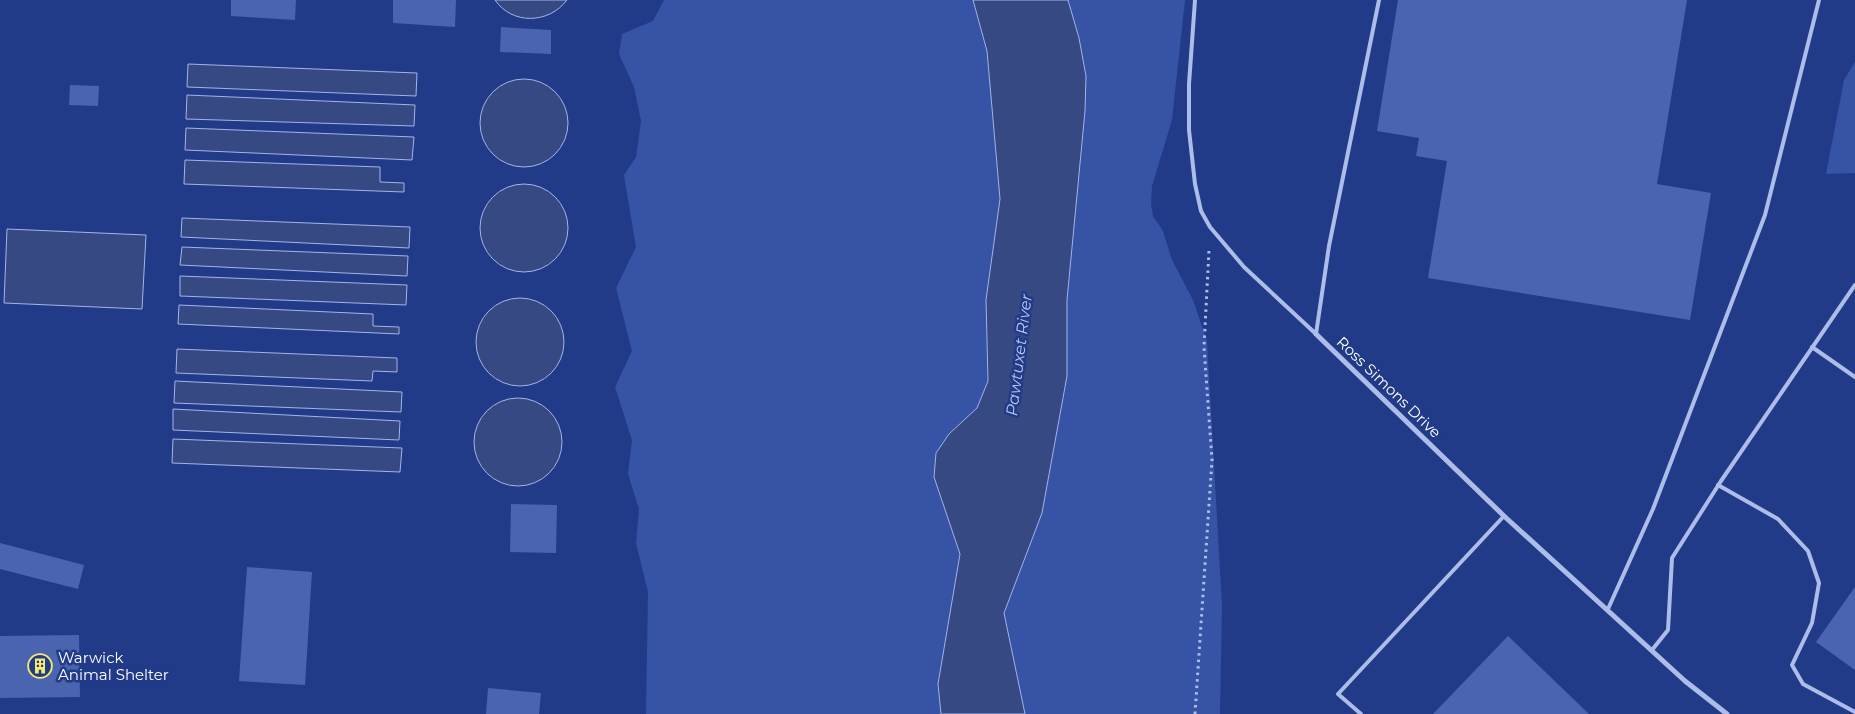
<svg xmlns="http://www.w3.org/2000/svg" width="1855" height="714" font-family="Montserrat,sans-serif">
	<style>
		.green { fill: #3653a5 }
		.water { fill: #374983; stroke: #a1b5eb }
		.building { fill: #4b64b0 }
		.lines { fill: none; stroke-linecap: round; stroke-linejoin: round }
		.path { stroke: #adbdea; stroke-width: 3; stroke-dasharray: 2.5 4; stroke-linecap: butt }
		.service { stroke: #adbdea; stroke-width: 4 }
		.minor { stroke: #adbdea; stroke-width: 5 }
		.labels { text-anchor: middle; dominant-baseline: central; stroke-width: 5; stroke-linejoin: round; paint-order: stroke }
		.street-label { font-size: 15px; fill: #fff; stroke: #223b88 }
		.poi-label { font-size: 15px; fill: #fff; stroke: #223b88; text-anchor: start }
		.water-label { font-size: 16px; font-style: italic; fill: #b8c7f1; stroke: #223b88 }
	</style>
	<rect width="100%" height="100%" fill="#223b88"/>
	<g class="green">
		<polygon points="664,0 973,0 987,51 1000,199 986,300 988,381 977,408 949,434 936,453 934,477 960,554 938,684 941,714 646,714 648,592 636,543 639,509 628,474 632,440 615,387 632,351 616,288 636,247 624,175 636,157 641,121 634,87 619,54 622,34 653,21"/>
		<polygon points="1068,0 1185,0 1172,120 1152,186 1151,205 1153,216 1163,231 1172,260 1193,300 1207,341 1222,606 1220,714 1025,714 1004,613 1042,513 1067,376 1067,300 1085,111 1086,76 1079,38"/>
		<polygon points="1855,62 1855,173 1826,174 1844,80"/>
	</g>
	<g class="water">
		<path d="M 495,0 L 567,0 C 549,24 512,25 495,0 Z"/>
		<polygon points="973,0 1068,0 1079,38 1086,76 1085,111 1067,300 1067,376 1042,513 1004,613 1025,714 941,714 938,684 960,554 934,477 936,453 949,434 977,408 988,381 986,300 1000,199 987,51"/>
		<polygon points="188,64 417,73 416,96 187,87"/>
		<circle cx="524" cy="123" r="44"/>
		<polygon points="187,95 415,105 414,126 186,119"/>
		<polygon points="186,128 414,137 412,160 185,150"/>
		<polygon points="185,160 380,167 380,182 404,183 404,192 184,184"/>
		<circle cx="524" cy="228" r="44"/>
		<polygon points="182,218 410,227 409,248 181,237"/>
		<polygon points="7,229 146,235 142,309 4,303"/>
		<polygon points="182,247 408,256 407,276 180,265"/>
		<polygon points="180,276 407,285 406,305 180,296"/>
		<circle cx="520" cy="342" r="44"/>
		<polygon points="179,305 373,314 373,326 399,327 399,334 178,324"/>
		<polygon points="177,349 397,358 397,372 373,371 372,381 176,373"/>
		<polygon points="175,381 402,392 401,412 174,403"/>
		<circle cx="518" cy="442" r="44"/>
		<polygon points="173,409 400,421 399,440 173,430"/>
		<polygon points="173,439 402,448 400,472 172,463"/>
	</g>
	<g class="building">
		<polygon points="231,0 296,0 295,20 231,16"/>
		<polygon points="393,0 456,0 455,27 393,23"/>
		<polygon points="1398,0 1687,0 1657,184 1711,193 1690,320 1428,278 1447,161 1416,156 1419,138 1377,131"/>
		<polygon points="501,27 551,30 551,54 500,52"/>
		<polygon points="70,85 99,86 98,106 69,105"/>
		<polygon points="511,504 557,505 556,553 510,552"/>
		<polygon points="0,543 84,565 78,589 0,569"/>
		<polygon points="247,567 312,572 305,685 239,681"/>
		<polygon points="1855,587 1855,670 1816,642"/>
		<polygon points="79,635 80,697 0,698 0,636"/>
		<polygon points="1508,636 1589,714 1433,714"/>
		<polygon points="488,688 541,693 539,714 486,714"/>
	</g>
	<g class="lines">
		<polyline class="path" points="1195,714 1212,460 1204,347 1209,250"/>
		<g class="service">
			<polyline points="1195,0 1189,84 1189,130 1195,184 1201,211 1210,227 1244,267 1316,334"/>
			<polyline points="1316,334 1329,246 1379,0"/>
			<polyline points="1812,347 1855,377"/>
			<polyline points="1718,485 1778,519 1808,551 1819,583 1812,623 1792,665 1803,684 1855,712"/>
			<polyline points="1608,609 1653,509 1765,215 1819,0"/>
			<polyline points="1652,650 1668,630 1672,558 1721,481 1855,285"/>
			<polyline points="1361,714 1338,694 1504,516"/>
		</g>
		<polyline class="minor" points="1316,334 1504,516 1685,681 1727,714"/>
	</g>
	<defs>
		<g id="building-ring" transform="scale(1.25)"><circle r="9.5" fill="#223b88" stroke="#f6e96f" stroke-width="1.5"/><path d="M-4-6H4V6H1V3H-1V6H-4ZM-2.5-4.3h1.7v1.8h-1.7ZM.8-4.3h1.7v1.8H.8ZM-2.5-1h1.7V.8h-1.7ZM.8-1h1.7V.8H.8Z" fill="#f6e96f"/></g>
	</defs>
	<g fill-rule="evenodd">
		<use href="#building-ring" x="40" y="666"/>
	</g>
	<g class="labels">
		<g class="street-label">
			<text transform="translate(1389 387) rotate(44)">Ross Simons Drive</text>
		</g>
		<g class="poi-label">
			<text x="58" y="657">Warwick<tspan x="58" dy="17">Animal Shelter</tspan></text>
		</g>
		<g class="water-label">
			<text transform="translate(1019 355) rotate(-83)">Pawtuxet River</text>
		</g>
	</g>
</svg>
